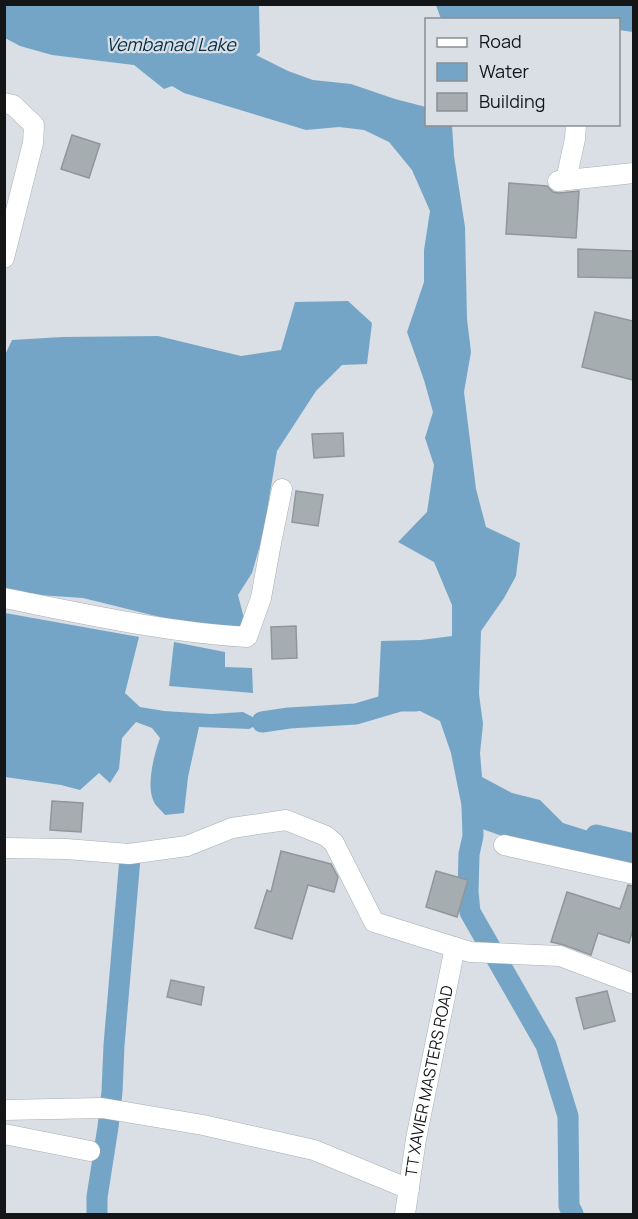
<svg xmlns="http://www.w3.org/2000/svg" width="638" height="1219" font-family="Manrope,sans-serif">
	<style>
		.water { fill: #74a5c6 }
		.lines { fill: none; stroke-linecap: round; stroke-linejoin: round }
		.canal { stroke: #74a5c6; stroke-width: 21 }
		.building { fill: #a6adb1; stroke: #90969b; stroke-width: 1.5 }
		.minor-casing { stroke: #a8aeb3; stroke-width: 21 }
		.minor { stroke: #fff; stroke-width: 20 }
		.labels { text-anchor: middle; dominant-baseline: central; stroke-width: 4.5; stroke-linejoin: round; paint-order: stroke }
		.street-label { font-size: 16px; fill: #131517; stroke: #d9dfe4 }
		.water-label { font-size: 18px; font-style: italic; fill: #052f47; stroke: #d9dfe4 }
	</style>
	<rect width="100%" height="100%" fill="#d9dfe4"/>
	<g class="water">
		<polygon points="4,5 259,5 260,52 256,55 288,71 313,80 351,84 395,99 426,107 426,124 452,125 454,156 465,227 467,319 471,352 464,392 476,489 486,527 520,543 516,576 504,598 481,631 479,694 483,724 480,753 482,777 512,793 540,800 563,823 633,845 633,864 508,838 465,823 451,753 440,721 412,707 378,704 381,641 421,640 452,636 452,605 434,562 398,542 427,512 434,465 425,438 433,412 424,380 407,332 424,282 424,250 430,211 412,170 389,142 364,130 339,127 306,130 184,93 172,86 164,89 134,65 52,55 20,46 5,38"/>
		<polygon points="436,5 633,5 633,32 619,30 618,20 441,19"/>
		<polygon points="348,301 372,323 367,364 342,365 316,391 277,451 263,535 252,573 238,595 246,626 238,630 180,622 83,598 23,594 5,591 4,357 12,340 62,337 158,336 241,356 281,350 295,302"/>
		<path d="M 5,613 L 139,637 L 125,693 L 140,707 L 164,711 L 211,714 L 243,712 L 262,722 L 249,729 L 199,727 L 188,777 L 184,813 L 165,815 C 162,811 158,808 155,804 C 145,788 154,755 160,738 L 152,728 L 136,722 L 122,738 L 119,769 L 110,783 L 99,773 L 80,790 L 61,785 L 5,777 Z"/>
		<polygon points="174,642 225,652 225,667 252,668 253,693 169,686"/>
	</g>
	<g class="lines">
		<g class="canal">
			<polyline points="262,722 289,718 356,714 400,701 416,701"/>
			<polyline points="472,807 473,836 469,854 468,892 470,912 546,1045 568,1116 569,1206 573,1214"/>
			<polyline points="596,835 634,844"/>
			<polyline points="97,1214 97,1197 108,1127 112,1092 114,1045 130,858"/>
		</g>
	</g>
	<g class="building">
		<polygon points="72,135 100,144 89,178 61,169"/>
		<polygon points="509,183 547,186 553,192 559,193 579,191 576,238 506,234"/>
		<polygon points="578,249 633,251 633,278 578,277"/>
		<polygon points="595,312 633,321 633,380 582,367"/>
		<polygon points="343,433 344,456 314,458 312,434"/>
		<polygon points="296,491 323,495 318,526 292,522"/>
		<polygon points="296,626 297,658 272,659 271,627"/>
		<polygon points="52,801 83,803 81,832 50,830"/>
		<polygon points="281,851 331,864 338,877 334,892 308,885 292,939 255,928 267,890 271,892"/>
		<polygon points="436,871 468,880 457,917 426,907"/>
		<polygon points="628,885 633,886 633,929 629,943 598,933 591,955 564,945 551,942 567,892 620,909"/>
		<polygon points="171,980 204,987 201,1005 167,997"/>
		<polygon points="607,991 615,1021 584,1029 576,998"/>
	</g>
	<g class="lines">
		<g class="minor-casing">
			<g id="minor">
				<polyline points="4,103 13,105 34,125 33,143 4,258"/>
				<polyline points="566,180 575,139 576,124"/>
				<polyline points="558,181 634,173"/>
				<path d="M 4,598 C 85,614 165,632 247,637 L 261,598 L 271,543 L 282,489"/>
				<polyline points="504,845 634,874"/>
				<polyline points="4,848 66,849 129,854 187,846 232,828 286,820 326,836 334,843 374,922 470,952 560,956 634,984"/>
				<polyline points="4,1110 102,1108 203,1125 314,1150 409,1189"/>
				<polyline points="4,1134 90,1151"/>
				<path id="s1" d="M 405,1214 L 416,1139 L 455,947"/>
			</g>
		</g>
		<use href="#minor" class="minor"/>
	</g>
	<g class="labels">
		<g class="street-label">
			<text stroke="none"><textPath href="#s1" startOffset="135">TT XAVIER MASTERS ROAD</textPath></text>
		</g>
		<g class="water-label">
			<text x="171" y="44">Vembanad Lake</text>
		</g>
	</g>
	<rect width="638" height="1219" fill="none" stroke="#131517" stroke-width="12"/>
	<rect x="425" y="18" width="195" height="108" fill="#d9dfe4" stroke="#8a8e92" stroke-width="1.5"/>
	<rect x="437" y="38" width="30" height="9" fill="#ffffff" stroke="#8a8e92" stroke-width="1.5"/>
	<text x="479" y="48" font-size="18" fill="#131517">Road</text>
	<rect x="437" y="63" width="30" height="18" fill="#74a5c6" stroke="#8a8e92" stroke-width="1.5"/>
	<text x="479" y="78" font-size="18" fill="#131517">Water</text>
	<rect x="437" y="93" width="30" height="18" fill="#a6adb1" stroke="#8a8e92" stroke-width="1.5"/>
	<text x="479" y="108" font-size="18" fill="#131517">Building</text>
</svg>
